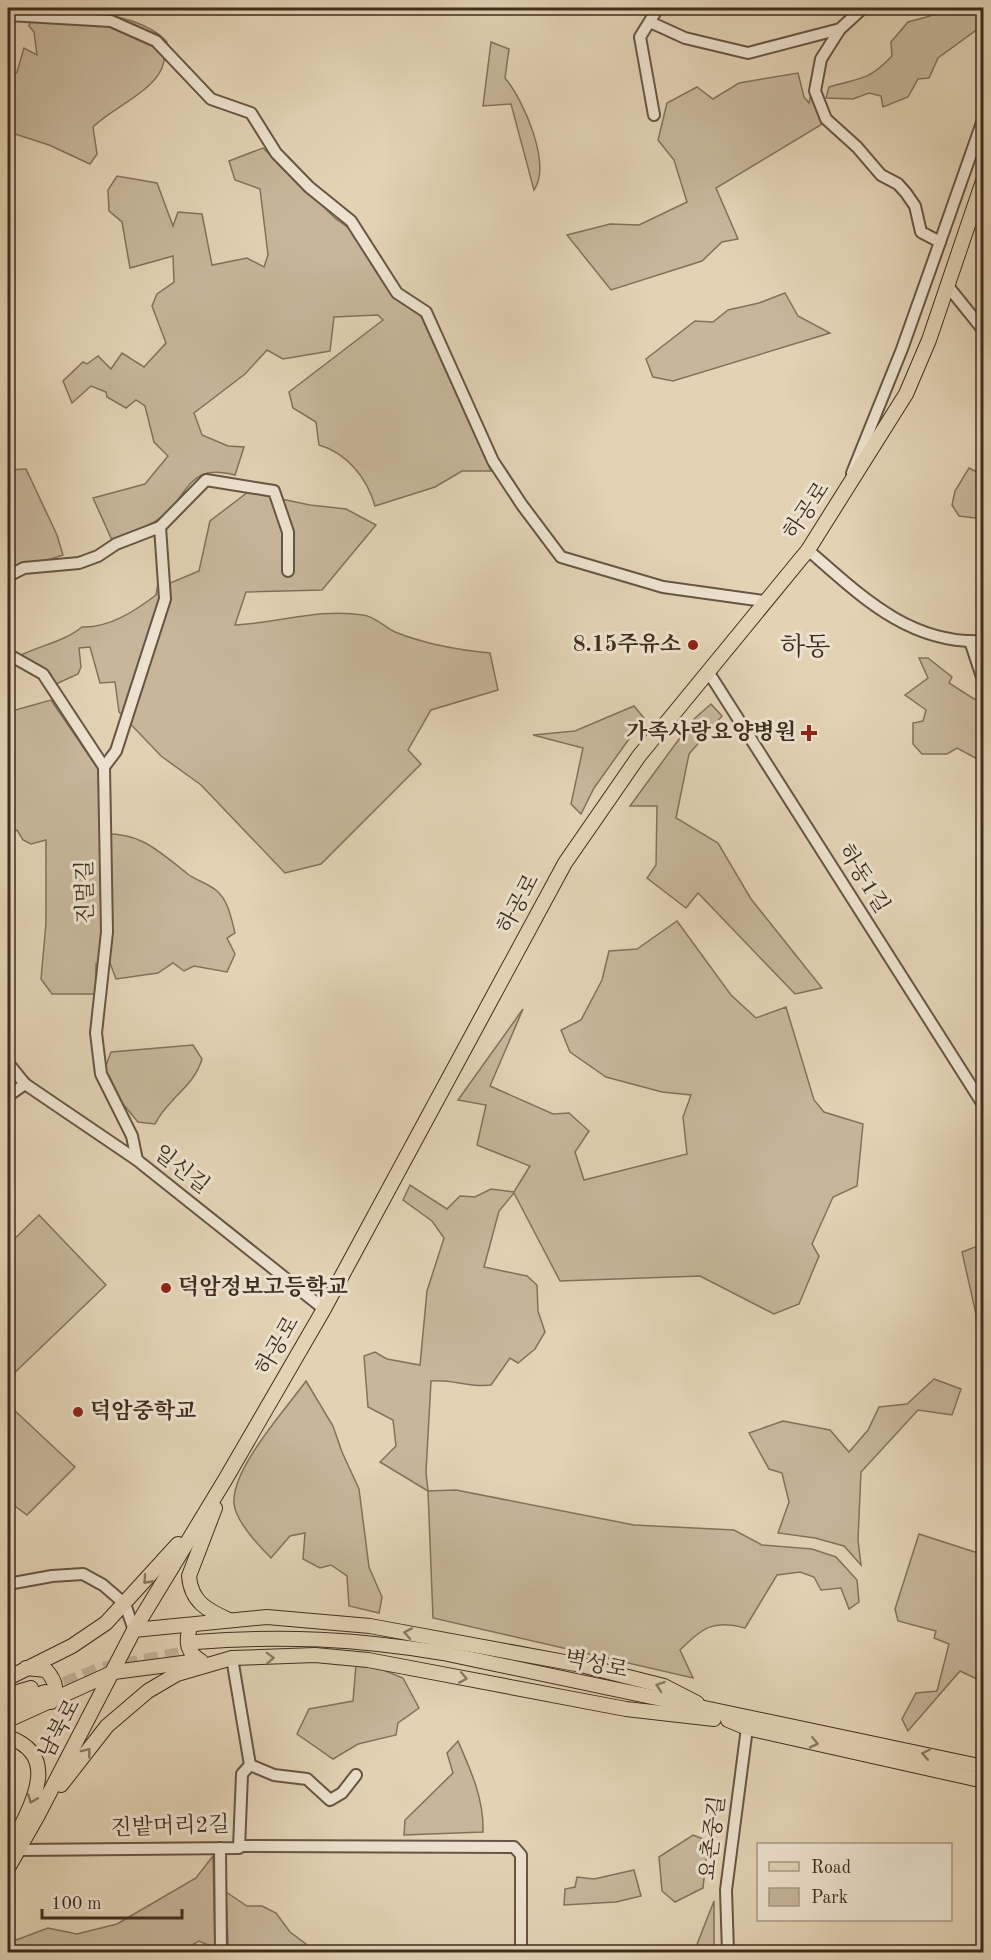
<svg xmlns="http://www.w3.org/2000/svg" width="991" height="1960" font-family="'Old Standard TT','Noto Serif KR',serif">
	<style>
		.green { fill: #c6b79b; stroke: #82725c; stroke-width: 1.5 }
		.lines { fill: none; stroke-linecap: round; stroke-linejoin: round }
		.major-tunnel { stroke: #c1b297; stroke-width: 14; stroke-dasharray: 14 7; stroke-linecap: butt }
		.minor-casing { stroke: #675644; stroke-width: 14 }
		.major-casing { stroke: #3e2d1e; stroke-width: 16 }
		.minor { stroke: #ece2cf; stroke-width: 10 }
		.major { stroke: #e2d3b5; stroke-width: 14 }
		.oneway { stroke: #887862 }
		.poi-dot { fill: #8f2418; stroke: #ece2cf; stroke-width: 2 }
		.labels { text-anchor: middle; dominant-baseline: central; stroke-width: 6; stroke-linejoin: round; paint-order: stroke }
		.street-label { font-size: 22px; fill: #3e2d1e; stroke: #ece2cf }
		.poi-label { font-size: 22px; font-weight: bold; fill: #3e2d1e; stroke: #ece2cf; text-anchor: end }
		.quarter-label { font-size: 26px; fill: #3e2d1e; stroke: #ece2cf }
	</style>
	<rect width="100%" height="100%" fill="#e2d3b5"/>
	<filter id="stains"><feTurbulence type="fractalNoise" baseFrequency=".00333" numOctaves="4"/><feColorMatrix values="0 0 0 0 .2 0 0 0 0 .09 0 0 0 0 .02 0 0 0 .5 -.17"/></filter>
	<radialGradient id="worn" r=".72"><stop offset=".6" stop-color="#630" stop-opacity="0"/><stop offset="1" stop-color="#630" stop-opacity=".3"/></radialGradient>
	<g class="green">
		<path d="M 936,8 L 979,8 L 983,11 L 983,25 L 938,58 L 929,78 L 918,79 L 908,97 L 883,107 L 881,96 L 869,93 L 853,99 L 826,98 L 829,87 C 861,77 867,82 892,56 L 891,42 L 908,22 L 930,16 Z"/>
		<path d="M 34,9 C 73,11 139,11 167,42 C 165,51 165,63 161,70 C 150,93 111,109 93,127 L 97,154 L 90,164 L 49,145 L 15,134 L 8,81 L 17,72 L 24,48 L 37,55 L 34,32 L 29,26 Z"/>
		<path d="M 491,42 L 509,49 L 505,78 C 523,99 552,164 534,190 L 511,104 L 483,106 Z"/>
		<polygon points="798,73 804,97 809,103 811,94 824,123 716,188 738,239 722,242 702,261 611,290 567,235 610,224 639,225 687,202 674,160 658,140 667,103 697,87 713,99 739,83"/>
		<path d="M 263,148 L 336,219 L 350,229 L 388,290 L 421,316 L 491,471 L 462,471 L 435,487 L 375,506 C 367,478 347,453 319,445 L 316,422 L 293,408 L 289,392 L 383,320 L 378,315 L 334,317 L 330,351 L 283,359 L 267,350 L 245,374 L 194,413 L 202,435 L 228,446 L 244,447 L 235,475 C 184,462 191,498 156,521 C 143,529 126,534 112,540 L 93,498 L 145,484 L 168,456 L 154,442 L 145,406 L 136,400 L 126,408 L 107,397 L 106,392 L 91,386 L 72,403 L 63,381 L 83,362 L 87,364 L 98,356 L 111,369 L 122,353 L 144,367 L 166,343 L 152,306 L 157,294 L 174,282 L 173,256 L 130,268 L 122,222 L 109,211 L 108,190 L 117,176 L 157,183 L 173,226 L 178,212 L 202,214 L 212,265 L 247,258 L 264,267 L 268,255 L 260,189 L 235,180 L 229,161 Z"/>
		<polygon points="785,293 798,316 830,333 673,381 653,377 646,359 695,321 713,322 728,310 759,303"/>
		<polygon points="969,468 983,475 983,519 959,516 952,505 955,491"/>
		<polygon points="26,469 57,535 63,555 8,573 8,470"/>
		<path d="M 248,492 L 310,505 L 346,509 L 376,525 L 322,590 L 246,592 L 235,625 C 277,623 320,608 363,615 C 374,616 385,627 395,632 C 425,644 458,650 490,653 L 498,690 L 431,710 L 408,750 L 421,764 L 321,864 L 285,873 L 201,785 L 161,756 L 119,712 L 115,682 L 100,683 L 90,647 L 79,648 L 81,667 L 78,674 L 56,684 L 50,673 L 21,655 C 42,645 65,641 82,627 C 109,628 135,611 156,595 L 158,583 L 168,584 L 199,571 L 210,521 Z"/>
		<polygon points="928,658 952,677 949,683 974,699 983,698 983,762 957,748 947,754 922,754 913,744 913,723 923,721 926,710 905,695 928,678 919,658"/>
		<path d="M 51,700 L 98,769 L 100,834 C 142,832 158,851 189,875 C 198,881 209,884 217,891 C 229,902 231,918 235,933 L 227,938 L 235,954 L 227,972 L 194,966 L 184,971 L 173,963 L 158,973 L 116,979 L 110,963 L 96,964 L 96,994 L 52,994 L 41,979 L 46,923 L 46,840 L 31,844 L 23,840 L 17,830 L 8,837 L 8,712 Z"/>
		<polygon points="711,704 722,716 689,754 676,818 718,843 751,899 822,988 795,994 698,893 686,908 647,878 656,865 657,806 630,806 693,720"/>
		<polygon points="634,706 644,718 594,788 581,814 571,804 583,748 533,735 575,731"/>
		<path d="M 677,921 L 731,995 L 756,1018 L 786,1007 L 814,1100 L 824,1112 L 863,1124 L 857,1186 L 833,1197 L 812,1244 L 819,1256 L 799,1304 L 774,1314 L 700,1276 L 560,1281 L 514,1193 L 499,1211 L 484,1267 L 527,1276 L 537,1285 L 538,1311 L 545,1332 L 535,1349 L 518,1363 L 510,1358 L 491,1385 C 470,1388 453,1379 431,1381 L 426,1472 L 428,1491 L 456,1490 L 634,1525 L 734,1530 L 762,1545 L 812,1549 L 836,1557 L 857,1580 L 859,1602 L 849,1609 L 841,1588 L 821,1590 L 814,1577 L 800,1572 L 777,1575 L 745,1628 C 713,1619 702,1628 680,1650 L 693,1678 L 433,1618 L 428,1491 L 380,1462 L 396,1446 L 393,1420 L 368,1407 L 364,1356 L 375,1352 L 387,1359 L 420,1365 L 427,1291 L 444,1238 L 432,1221 L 403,1200 L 410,1185 L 447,1209 L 460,1196 L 475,1197 L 491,1189 L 514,1192 L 530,1166 L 477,1145 L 486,1105 L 458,1100 L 523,1009 L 490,1086 L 553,1114 L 569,1113 L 589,1131 L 575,1152 L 584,1180 L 687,1154 L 683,1117 L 691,1095 L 662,1092 L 606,1077 L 570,1052 L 561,1030 L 581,1020 L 602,980 L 609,951 L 637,949 Z"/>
		<path d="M 193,1045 L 202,1059 C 194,1087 167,1099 155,1124 L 138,1122 L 123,1104 L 105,1068 L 111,1052 Z"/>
		<polygon points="39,1215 106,1285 8,1379 8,1245"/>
		<polygon points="983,1244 984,1366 978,1366 976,1314 962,1252"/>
		<polygon points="934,1379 961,1389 952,1415 918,1410 861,1472 858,1540 861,1565 844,1546 815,1538 778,1533 789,1502 782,1473 769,1469 749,1433 783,1421 830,1430 849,1452 868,1430 879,1407 907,1404"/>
		<path d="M 306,1381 L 333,1426 L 342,1452 L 359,1489 L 369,1567 L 382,1597 L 379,1613 L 349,1606 L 347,1576 L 331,1565 L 320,1568 L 303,1559 L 305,1533 L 290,1536 L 271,1558 C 259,1546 236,1521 234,1504 C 231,1469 286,1409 306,1381 Z"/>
		<polygon points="13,1409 75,1467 27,1515 8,1501 8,1415"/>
		<polygon points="919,1534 978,1553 983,1542 983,1682 960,1671 908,1731 902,1719 916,1693 937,1691 949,1644 934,1638 936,1631 898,1621 895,1609"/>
		<polygon points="356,1665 381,1669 403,1678 419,1708 398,1723 396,1735 358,1744 333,1759 297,1734 309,1709 353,1701"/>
		<path d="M 458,1741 C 471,1771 484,1799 483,1832 L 404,1835 L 405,1820 L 453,1773 L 447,1753 Z"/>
		<polygon points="693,1835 708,1841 703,1888 675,1902 662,1891 659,1857"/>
		<polygon points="213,1856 215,1948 199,1941 179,1952 8,1951 8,1943 48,1928 77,1934 117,1924 196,1878"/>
		<polygon points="634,1870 641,1896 616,1902 564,1905 565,1889 575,1887 577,1877 594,1879"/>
		<polygon points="226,1892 247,1906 262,1906 276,1913 290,1932 306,1944 309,1952 232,1952 228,1945"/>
		<polygon points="714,1901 714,1952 694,1952"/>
	</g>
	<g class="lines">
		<polyline class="major-tunnel" points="45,1692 98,1670 200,1650"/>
		<g class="minor-casing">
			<g id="minor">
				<polyline points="8,15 111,21 156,41 211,99 251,113 276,153 309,187 351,221 397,293 426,312 493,461 522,505 561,557 663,587 764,601"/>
				<polyline points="650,22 685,38 748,53 840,29 863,8"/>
				<polyline points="840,29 821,59 815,91 826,119 857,147 881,175 898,184 906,193 915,206 921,232 940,242 902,349 852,473"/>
				<polyline points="654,115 640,37 658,8"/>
				<polyline points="940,242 984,117"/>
				<polyline points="947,285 984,331"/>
				<path d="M 808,550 C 860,595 909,645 984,641"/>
				<polyline points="8,576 24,568 79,563 98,556 116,544 160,527"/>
				<polyline points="970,641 984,683"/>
				<polyline points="8,659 13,657 43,674 104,767 107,932 96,1033 101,1074 132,1136 137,1160"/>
				<polyline points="709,673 984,1106"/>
				<polyline points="104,767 116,751 165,599 160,527 206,480 274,491 288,532 288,571"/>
				<polyline points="8,1063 25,1084"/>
				<polyline points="8,1096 25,1084 137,1160 324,1309"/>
				<polyline points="8,1584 52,1576 83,1574 103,1585 125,1604 134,1630"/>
				<polyline points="250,1765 274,1775 307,1779 330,1800 342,1793 356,1775"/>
				<polyline points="239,1846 514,1847 521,1855 521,1952"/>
				<polyline points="220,1848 221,1952"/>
				<polyline points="19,1850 239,1848 242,1774 250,1765 232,1658"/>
				<polyline points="728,1952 726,1890 747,1728"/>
			</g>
		</g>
		<g class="major-casing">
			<g id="major">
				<path d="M 215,1508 L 189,1576 C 191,1602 207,1610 229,1620"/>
				<path d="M 191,1625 C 185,1640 186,1652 201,1661"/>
				<polyline points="134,1630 267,1617 370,1626 581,1665 664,1686 697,1703"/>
				<path d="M 196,1642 C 283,1635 357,1639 443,1653 L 984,1767"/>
				<path d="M 26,1668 L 46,1670 C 55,1680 59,1690 51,1702"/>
				<polyline points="8,1678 72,1646 106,1623 178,1544"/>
				<polyline points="8,1695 31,1688"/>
				<polyline points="8,1706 45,1692"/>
				<polyline points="8,1720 114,1672 198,1661"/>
				<polyline points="728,1720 747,1728 984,1781"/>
				<path d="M 8,1737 C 65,1757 27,1810 11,1848"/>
				<polyline points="61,1785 107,1726 148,1691 177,1674 232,1658 315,1655 368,1660 626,1709 714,1719"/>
				<polyline points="8,1868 38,1815 134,1630 225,1480 324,1309 565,863 639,756 808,550 906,394 929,340 984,178"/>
			</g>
		</g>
		<use href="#minor" class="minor"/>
		<use href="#major" class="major"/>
	</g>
	<defs><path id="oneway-chevron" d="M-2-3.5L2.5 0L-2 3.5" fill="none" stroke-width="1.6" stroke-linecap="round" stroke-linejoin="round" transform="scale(1.5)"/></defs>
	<g class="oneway">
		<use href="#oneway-chevron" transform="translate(147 1580) rotate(132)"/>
		<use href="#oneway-chevron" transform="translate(408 1633) rotate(-169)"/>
		<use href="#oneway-chevron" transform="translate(270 1658) rotate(-2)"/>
		<use href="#oneway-chevron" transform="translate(463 1678) rotate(11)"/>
		<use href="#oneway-chevron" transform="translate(660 1686) rotate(-161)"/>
		<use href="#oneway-chevron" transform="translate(814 1743) rotate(13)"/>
		<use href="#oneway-chevron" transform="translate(87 1752) rotate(-52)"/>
		<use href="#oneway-chevron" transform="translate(926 1754) rotate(-168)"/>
		<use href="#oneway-chevron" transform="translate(32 1799) rotate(112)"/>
	</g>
	<g class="poi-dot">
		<circle cx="693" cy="645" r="6"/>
		<path d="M806 724h6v6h6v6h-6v6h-6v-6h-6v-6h6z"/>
		<circle cx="166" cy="1288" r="6"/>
		<circle cx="78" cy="1412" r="6"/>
	</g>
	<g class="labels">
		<g class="street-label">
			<text transform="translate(807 511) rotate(-56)">하공로</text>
			<text transform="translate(863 879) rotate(58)">하동1길</text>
			<text transform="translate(86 892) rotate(-91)">진멀길</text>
			<text transform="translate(519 904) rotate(-62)">하공로</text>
			<text transform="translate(181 1170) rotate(38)">일신길</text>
			<text transform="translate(278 1346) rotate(-60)">하공로</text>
			<text transform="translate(596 1665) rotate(12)">벽성로</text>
			<text transform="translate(60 1729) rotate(-62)">남북로</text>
			<text transform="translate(170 1827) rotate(-2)">진밭머리2길</text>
			<text transform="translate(713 1838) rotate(-83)">요촌중길</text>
		</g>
		<g class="poi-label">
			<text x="681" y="645">8.15주유소</text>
			<text x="796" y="733">가족사랑요양병원</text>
			<text x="178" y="1288" text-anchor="start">덕암정보고등학교</text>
			<text x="90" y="1412" text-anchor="start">덕암중학교</text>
		</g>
		<g class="quarter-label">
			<text x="805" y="648">하동</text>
		</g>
	</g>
	<rect width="991" height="1960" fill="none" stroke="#e2d3b5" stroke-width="30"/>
	<rect x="9" y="9" width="973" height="1942" fill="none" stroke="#3e2d1e" stroke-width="3"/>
	<rect x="15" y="15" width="961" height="1930" fill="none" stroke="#3e2d1e" stroke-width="1.5"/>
	<rect x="757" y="1843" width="195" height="78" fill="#ece2cf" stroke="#a69a88" stroke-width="1.5"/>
	<rect x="769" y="1862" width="30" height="9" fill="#e2d3b5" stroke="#a69a88" stroke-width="1.5"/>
	<text x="811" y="1873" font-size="18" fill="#3e2d1e">Road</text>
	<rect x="769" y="1888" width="30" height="18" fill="#c6b79b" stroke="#a69a88" stroke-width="1.5"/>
	<text x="811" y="1903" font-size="18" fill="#3e2d1e">Park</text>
	<path d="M42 1909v9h140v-9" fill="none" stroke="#3e2d1e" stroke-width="3"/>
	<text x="51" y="1909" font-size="18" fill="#3e2d1e" stroke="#ece2cf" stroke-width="4.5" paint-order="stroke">100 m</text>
	<rect width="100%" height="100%" filter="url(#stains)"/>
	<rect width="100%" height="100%" fill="url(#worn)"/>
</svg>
